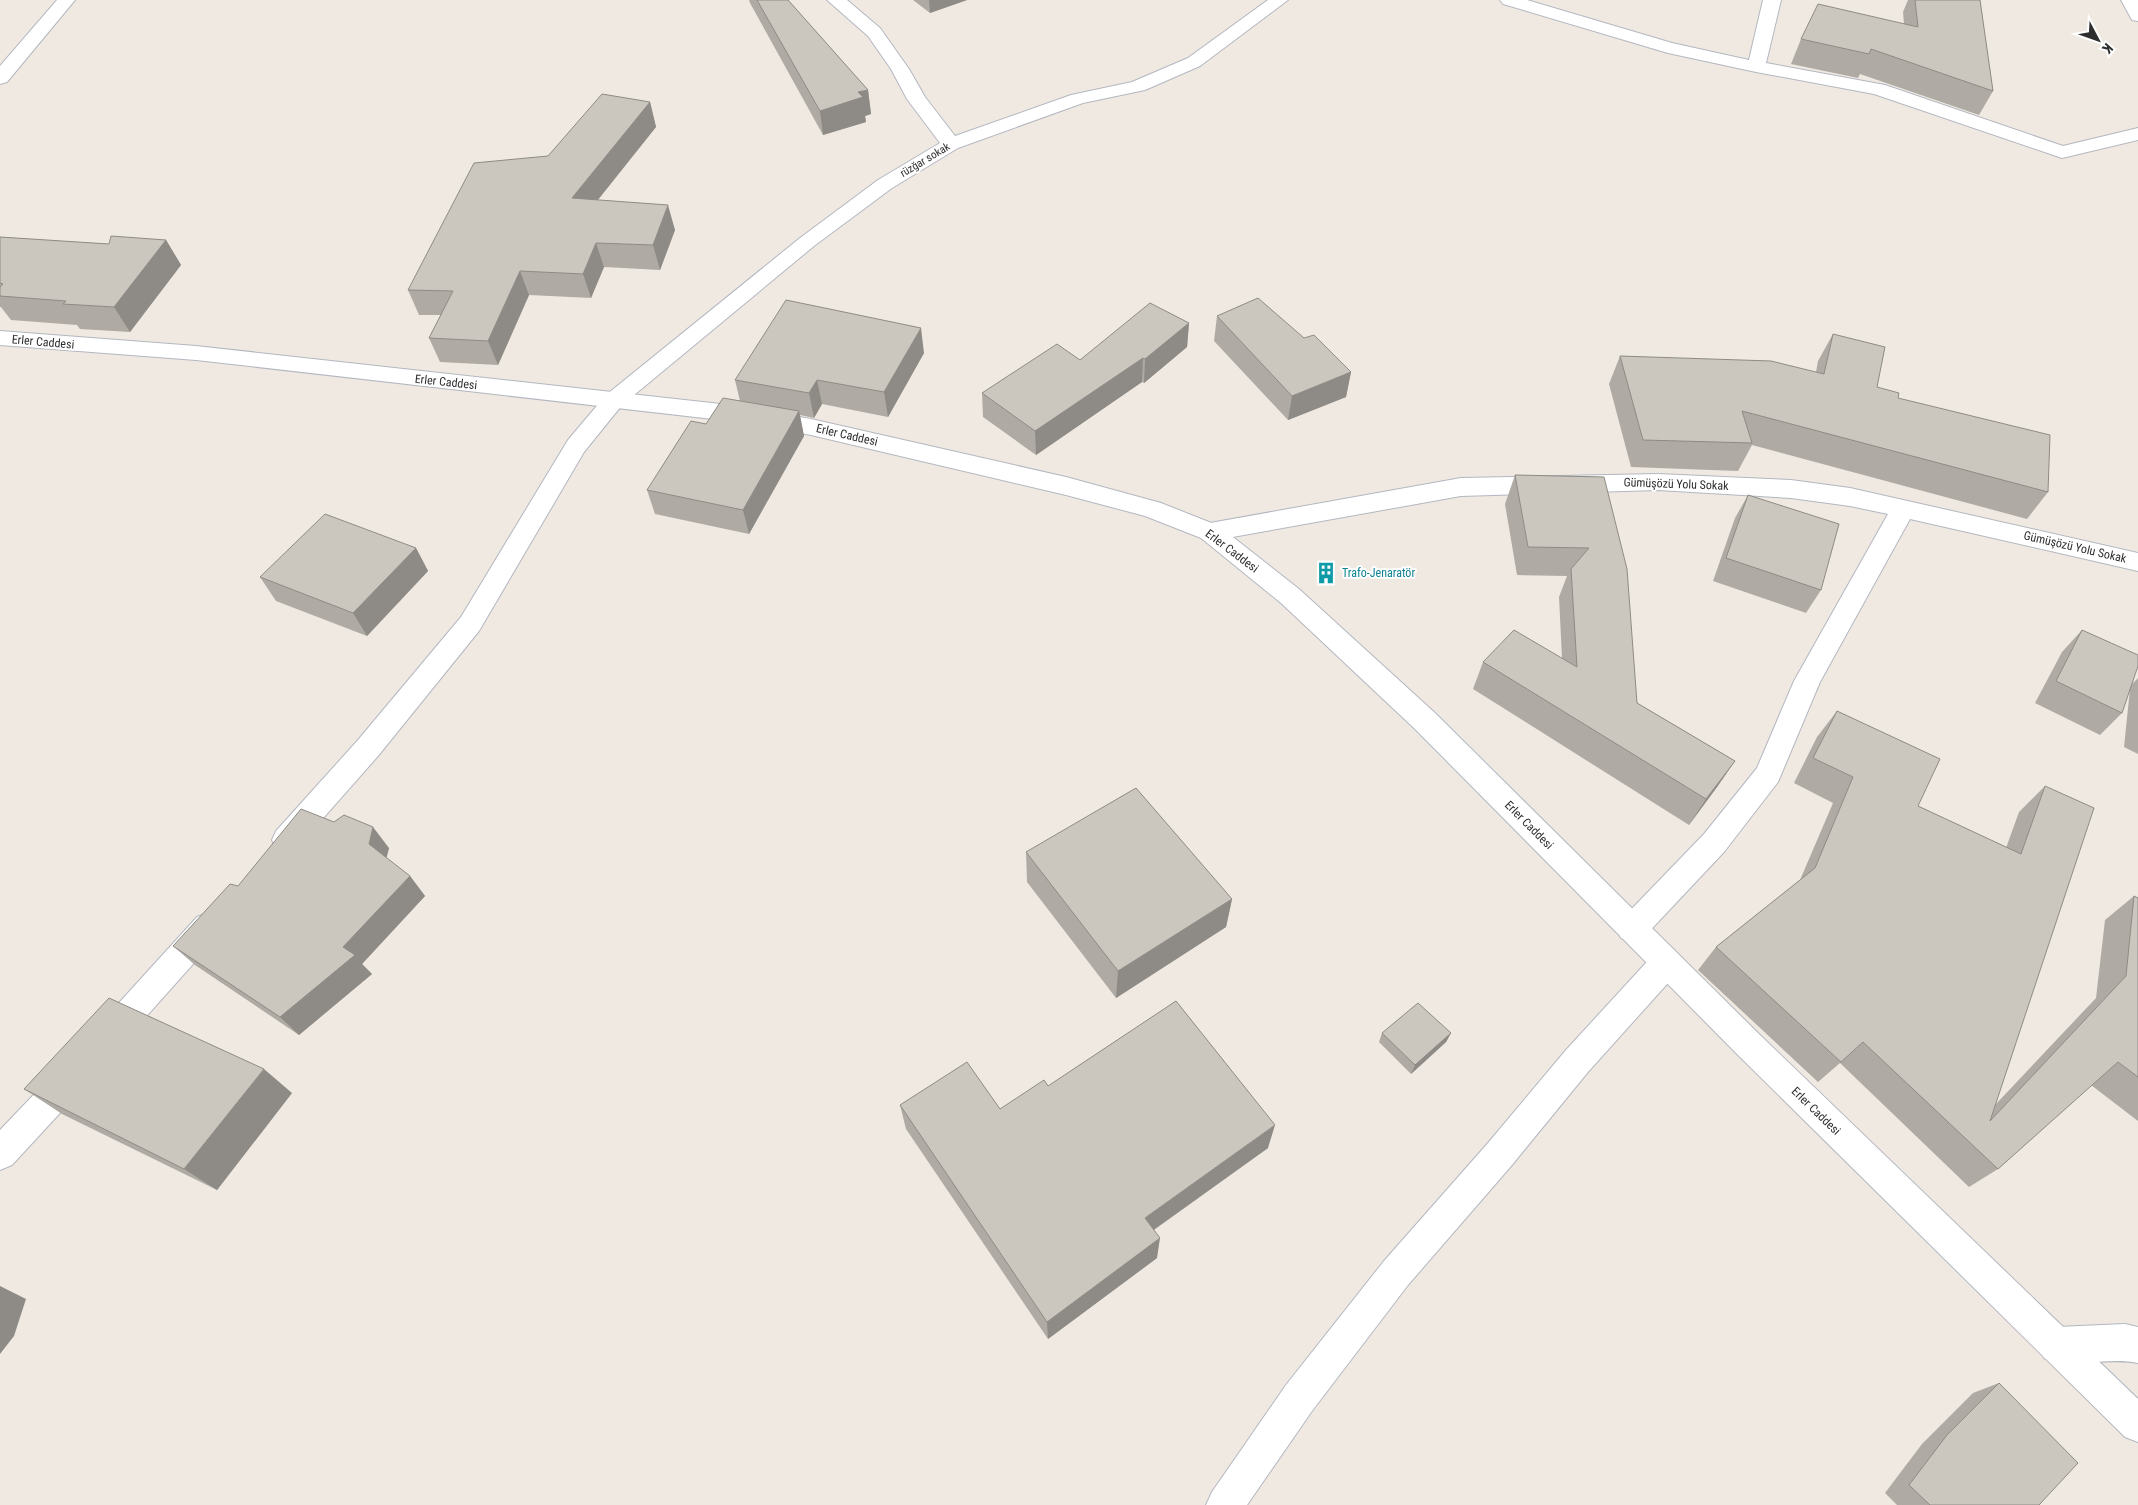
<svg xmlns="http://www.w3.org/2000/svg" width="2138" height="1505" font-family="'Roboto Condensed',sans-serif">
	<style>
		.lines { fill: none; stroke-linecap: round; stroke-linejoin: round }
		.street-casing { stroke: #b4b7c1; stroke-width: 2 }
		.secondary-casing { stroke: #b4b7c1; stroke-width: 2 }
		.street { fill: #fff; fill-rule: evenodd }
		.secondary { fill: #fff; fill-rule: evenodd }
		.wall { fill: #afaba4 }
		.shaded-wall { fill: #8e8b86 }
		.building { fill: #cbc7bf; stroke: #8e8b86 }
		.labels { text-anchor: middle; dominant-baseline: central; stroke-width: 4; stroke-linejoin: round; paint-order: stroke }
		.far-street-label { font-size: 11px; fill: #2e2e2e; stroke: #fff }
		.street-label { font-size: 12px; fill: #2e2e2e; stroke: #fff }
		.culture-label { font-size: 12px; fill: #0d838f; stroke: #fff; text-anchor: start }
	</style>
	<rect width="100%" height="100%" fill="#efe9e1"/>
	<g class="lines">
		<g class="street-casing">
			<g id="street">
				<polygon points="57,0 75,0 7,82 0,84 0,66"/>
				<polygon points="827,0 847,0 880,28 909,69 925,97 955,136 1071,95 1132,82 1188,58 1268,0 1288,0 1200,66 1145,90 1083,103 958,148 892,188 814,246 622,405 584,452 479,631 378,756 296,849 286,852 276,849 272,840 276,831 358,740 461,617 568,440 606,395 800,238 878,180 940,143 907,99 891,69 868,36"/>
				<polygon points="1500,0 1527,0 1672,43 1749,60 1763,0 1781,0 1766,63 1885,85 2063,146 2138,128 2138,140 2062,158 1874,94 1756,72 1668,53 1503,4"/>
				<polygon points="2121,0 2138,0 2138,21 2132,20"/>
				<polygon points="1658,474 1791,480 1850,488 2138,553 2138,571 1910,519 1820,682 1778,782 1724,852 1643,938 1632,942 1621,938 1617,929 1621,920 1704,834 1757,768 1794,681 1888,514 1850,506 1791,498 1658,490 1461,496 1210,541 1201,538 1198,532 1201,526 1210,523 1461,478"/>
				<polygon points="208,913 219,917 223,926 219,935 119,1047 108,1052 97,1047 92,1037 97,1027 197,917"/>
				<polygon points="1666,949 1677,953 1681,963 1677,973 1588,1072 1512,1165 1408,1285 1312,1411 1247,1505 1206,1505 1212,1492 1286,1385 1384,1261 1488,1143 1566,1050 1655,953"/>
				<polygon points="73,1061 84,1065 89,1076 84,1087 12,1165 0,1170 0,1130 62,1065"/>
				<path d="M 2125,1324 L 2138,1327 L 2138,1363 C 2107,1356 2074,1370 2044,1358 L 2039,1345 L 2044,1332 L 2057,1327 Z"/>
			</g>
		</g>
		<g class="secondary-casing">
			<polygon id="secondary" points="0,331 196,346 739,406 811,419 1066,477 1161,503 1219,526 1299,589 1435,713 1761,1036 2138,1399 2138,1442 2125,1437 1739,1056 1415,729 1281,603 1201,538 1145,516 1066,495 811,435 739,422 196,360 0,345"/>
		</g>
		<use href="#street" class="street"/>
		<use href="#secondary" class="secondary"/>
	</g>
	<g class="wall">
		<polygon points="749,0 788,0 868,90 871,114 865,116 866,122 823,135 750,3"/>
		<polygon points="913,0 967,0 930,13"/>
		<polygon points="1908,0 1980,0 1993,91 1979,115 1860,74 1858,78 1791,64 1801,39 1904,24 1903,12"/>
		<polygon points="650,102 656,127 598,200 675,230 660,270 604,267 591,298 529,295 498,365 440,362 429,338 441,315 419,315 408,290 548,156"/>
		<polygon points="0,237 109,244 166,240 181,265 130,332 80,329 77,325 11,320 1,307 0,307"/>
		<polygon points="1217,316 1304,338 1351,372 1346,397 1288,420 1214,341"/>
		<polygon points="1189,323 1187,347 1144,383 1142,382 1036,455 983,417 982,393"/>
		<polygon points="1833,334 1877,387 1898,398 2048,492 2027,519 1752,445 1738,471 1631,467 1609,384 1620,356 1816,372 1818,361"/>
		<polygon points="924,353 888,417 822,404 814,418 800,415 804,436 749,534 655,514 647,490 706,424 740,401 735,380"/>
		<polygon points="1515,475 1604,477 1637,703 1735,761 1717,787 1689,825 1473,689 1483,662 1562,658 1559,597 1567,576 1517,575 1505,504"/>
		<polygon points="1748,495 1821,590 1806,613 1713,581 1735,518"/>
		<polygon points="416,548 428,571 367,636 276,601 260,577"/>
		<polygon points="2082,630 2132,684 2138,678 2138,754 2124,747 2130,689 2122,713 2100,735 2035,703 2062,652"/>
		<polygon points="1837,711 1918,806 2006,848 2019,812 2045,786 1995,1105 2096,998 2105,920 2134,896 2138,898 2138,1121 2091,1085 1998,1169 1969,1187 1840,1063 1818,1082 1698,970 1716,947 1800,880 1833,803 1794,783 1817,737"/>
		<polygon points="389,848 386,858 410,876 425,896 362,964 372,974 299,1035 195,965 173,946 238,886"/>
		<polygon points="1026,852 1232,899 1226,927 1116,998 1027,882"/>
		<polygon points="1382,1033 1451,1033 1446,1042 1411,1074 1379,1042"/>
		<polygon points="1048,1086 1268,1148 1154,1230 1157,1258 1048,1339 906,1129 900,1105 1000,1109"/>
		<polygon points="24,1089 292,1093 217,1190 62,1114"/>
		<polygon points="1999,1383 2039,1505 1897,1505 1885,1493 1922,1444 1973,1393"/>
	</g>
	<g class="shaded-wall">
		<polygon points="929,0 967,0 930,13"/>
		<polygon points="868,90 871,114 865,116 866,122 823,135 820,111 858,92"/>
		<polygon points="650,102 656,127 580,222 572,198"/>
		<polygon points="668,205 675,230 660,270 653,245"/>
		<polygon points="166,240 181,265 130,332 114,307"/>
		<polygon points="596,243 604,267 591,298 583,274"/>
		<polygon points="520,271 529,295 498,365 488,341"/>
		<polygon points="1189,323 1187,347 1144,383 1145,359"/>
		<polygon points="921,328 924,353 888,417 884,392"/>
		<polygon points="1143,358 1142,382 1036,455 1035,431"/>
		<polygon points="1351,372 1346,397 1288,420 1292,396"/>
		<polygon points="817,380 822,404 814,418 809,393"/>
		<polygon points="799,411 804,436 749,534 743,510"/>
		<polygon points="416,548 428,571 367,636 353,613"/>
		<polygon points="1735,761 1717,787 1689,825 1706,799"/>
		<polygon points="373,827 389,848 385,864 369,844"/>
		<polygon points="410,876 425,896 362,964 372,974 299,1035 280,1017 343,947"/>
		<polygon points="1232,899 1226,927 1116,998 1118,971"/>
		<polygon points="1451,1033 1446,1042 1411,1074 1415,1065"/>
		<polygon points="264,1069 292,1093 217,1190 184,1169"/>
		<polygon points="1275,1125 1268,1148 1142,1238 1145,1218"/>
		<polygon points="1160,1238 1157,1258 1048,1339 1047,1322"/>
		<polygon points="0,1286 26,1299 14,1336 0,1354"/>
	</g>
	<g class="building">
		<polygon points="757,0 788,0 868,90 858,92 863,97 820,111"/>
		<polygon points="1915,0 1980,0 1993,91 1871,49 1869,54 1801,39 1818,4 1918,27"/>
		<polygon points="602,94 650,102 572,198 668,205 653,245 596,243 583,274 520,271 488,341 429,338 453,291 408,290 474,163 548,156"/>
		<polygon points="111,236 166,240 114,307 63,304 66,301 0,296 0,287 3,284 0,283 0,237 109,244"/>
		<polygon points="1258,298 1304,338 1314,335 1351,372 1292,396 1217,316"/>
		<polygon points="786,300 921,328 884,392 817,380 809,393 735,380"/>
		<polygon points="1150,303 1189,323 1145,359 1143,358 1035,431 982,393 1057,344 1080,360"/>
		<polygon points="1833,334 1885,347 1877,387 1899,393 1898,398 2050,435 2048,492 1742,411 1752,443 1643,440 1620,356 1771,361 1824,374"/>
		<polygon points="723,398 799,411 743,510 647,490 691,421 706,424"/>
		<polygon points="1515,475 1604,477 1627,569 1637,703 1735,761 1706,799 1483,662 1514,630 1577,667 1571,569 1589,548 1528,547"/>
		<polygon points="1748,495 1839,524 1821,590 1726,558"/>
		<polygon points="325,514 416,548 353,613 260,577"/>
		<polygon points="2082,630 2138,655 2138,666 2122,713 2056,681"/>
		<polygon points="1837,711 1940,759 1918,806 2021,854 2045,786 2094,808 1990,1121 2126,976 2134,896 2138,898 2138,1077 2118,1062 1998,1169 1863,1042 1841,1062 1716,947 1815,868 1853,777 1813,758"/>
		<polygon points="1136,788 1232,899 1118,971 1026,852"/>
		<polygon points="301,809 334,822 344,815 373,827 369,844 410,876 343,947 355,955 280,1017 173,946 230,884 238,886"/>
		<polygon points="109,998 264,1069 184,1169 24,1089"/>
		<polygon points="1176,1001 1275,1125 1145,1218 1160,1238 1047,1322 900,1105 967,1062 1000,1109 1044,1080 1048,1086"/>
		<polygon points="1418,1003 1451,1033 1415,1065 1382,1033"/>
		<polygon points="1999,1383 2078,1463 2039,1505 1930,1505 1909,1485 1947,1435"/>
	</g>
	<defs>
		<g id="building-bare" transform="scale(1.725)"><path d="M-4-6H4V6H1V3H-1V6H-4ZM-2.5-4.3h1.7v1.8h-1.7ZM.8-4.3h1.7v1.8H.8ZM-2.5-1h1.7V.8h-1.7ZM.8-1h1.7V.8H.8Z" fill="#0f9aa8" stroke="#fff" stroke-width="2.5" paint-order="stroke"/></g>
	</defs>
	<g fill-rule="evenodd">
		<use href="#building-bare" x="1326" y="573"/>
	</g>
	<g class="labels">
		<g class="far-street-label">
			<text transform="translate(925 160) rotate(-31)">rüzğar sokak</text>
		</g>
		<g class="street-label">
			<text transform="translate(43 342) rotate(5)">Erler Caddesi</text>
			<text transform="translate(446 382) rotate(6)">Erler Caddesi</text>
			<text transform="translate(847 435) rotate(13)">Erler Caddesi</text>
			<text transform="translate(1676 484) rotate(2)">Gümüşözü Yolu Sokak</text>
			<text transform="translate(2075 547) rotate(13)">Gümüşözü Yolu Sokak</text>
			<text transform="translate(1232 551) rotate(37)">Erler Caddesi</text>
			<text transform="translate(1529 825) rotate(45)">Erler Caddesi</text>
			<text transform="translate(1816 1111) rotate(44)">Erler Caddesi</text>
		</g>
		<g class="culture-label">
			<text x="1342" y="573">Trafo-Jenaratör</text>
		</g>
	</g>
	<g transform="translate(2098 40) rotate(131)" stroke="#ffffff" stroke-width="4" paint-order="stroke">
	<path d="M0-4L9 19L0 12L-9 19Z" fill="#2e2e2e"/>
	<text y="-8" font-size="14" font-weight="bold" text-anchor="middle" fill="#2e2e2e">K</text>
	</g>
</svg>
